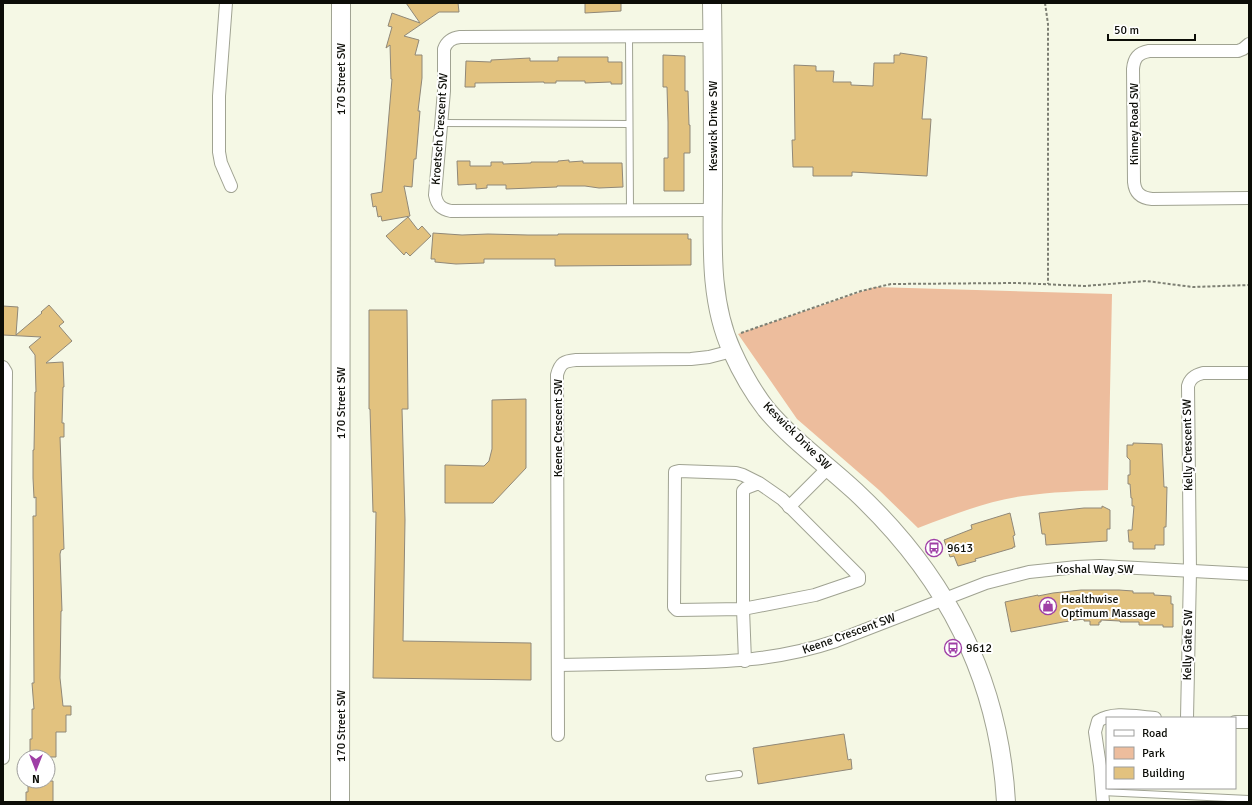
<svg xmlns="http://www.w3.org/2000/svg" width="1252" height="805" font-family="Signika,sans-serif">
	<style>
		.green { fill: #edbd9d }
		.building { fill: #e2c27f; stroke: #908878 }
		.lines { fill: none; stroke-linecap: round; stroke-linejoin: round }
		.lane-casing { stroke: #a0a392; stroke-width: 8 }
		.street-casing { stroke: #a0a392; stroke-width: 14 }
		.secondary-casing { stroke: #a0a392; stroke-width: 20 }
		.path { stroke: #7d7f73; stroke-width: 2; stroke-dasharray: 3 2; stroke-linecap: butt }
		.lane { stroke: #fff; stroke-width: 6 }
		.street { stroke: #fff; stroke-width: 12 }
		.secondary { stroke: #fff; stroke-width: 18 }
		.labels { text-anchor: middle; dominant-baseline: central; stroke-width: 4; stroke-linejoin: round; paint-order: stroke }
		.street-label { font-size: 12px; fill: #0c0d07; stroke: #fff }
		.poi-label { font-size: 12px; fill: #0c0d07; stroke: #fff; text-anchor: start }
	</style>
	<rect width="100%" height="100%" fill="#f5f8e5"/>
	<path class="green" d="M 875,287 L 1112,294 L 1108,490 C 1080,491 1051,492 1023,496 C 987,501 952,515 918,528 L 879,490 L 797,419 L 738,334 Z"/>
	<g class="building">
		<polygon points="406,3 458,3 459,12 439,12 404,36 419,40 415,55 422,55 422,78 418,111 420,111 416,159 414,159 412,187 404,186 410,216 382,221 381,216 378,217 376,206 373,207 371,194 382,192 385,161 392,79 391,79 390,45 386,48 392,27 388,26 392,13 420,23"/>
		<polygon points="585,3 621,3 621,11 585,13"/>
		<polygon points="900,53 927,57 922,119 931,119 927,176 852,172 852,176 813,176 813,167 793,167 792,140 795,140 794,65 816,66 816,71 834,71 833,82 851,82 851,85 873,86 874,63 894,63 894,55 900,55"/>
		<polygon points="663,55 685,56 685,91 688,91 689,125 690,125 690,153 684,153 684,191 664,191 664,158 668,158 668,122 667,87 663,87"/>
		<polygon points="558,57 608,57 608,62 622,62 622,84 611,84 611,82 585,83 585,81 556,81 556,83 544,83 544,82 475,83 475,87 465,87 466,61 491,62 491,60 530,58 530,61 558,61"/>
		<polygon points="569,160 569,162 583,161 583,163 622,163 623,187 599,188 585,186 557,186 557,187 506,189 506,185 487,185 487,188 476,189 476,184 458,185 457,161 470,161 470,166 491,166 491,162 503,162 503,164 531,163 531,162 558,162 558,161"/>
		<polygon points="408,217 418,230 422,226 431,236 410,256 406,252 404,255 386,236"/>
		<polygon points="433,233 462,235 488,234 528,235 558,235 558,234 688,234 688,239 691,239 691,265 555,266 555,259 484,259 484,263 456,264 435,262 435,259 431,259"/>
		<polygon points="49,305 64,322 59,326 72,341 46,363 63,362 64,387 63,387 62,423 64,423 64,437 60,437 64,549 61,550 60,554 62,611 61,611 60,678 63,706 71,706 71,715 66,715 66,732 56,732 56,757 35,757 35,755 30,755 30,739 32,739 32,709 34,709 32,683 34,683 33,516 36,516 36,497 34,498 33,478 33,450 34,450 35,392 36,392 35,355 29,347 41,337 3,335 3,306 18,307 16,335 42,313 41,312"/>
		<polygon points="369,310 407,310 408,409 402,409 405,520 403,641 531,643 531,680 373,678 376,512 373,512 370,409 369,409"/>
		<polygon points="526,399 526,468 493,503 445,503 445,465 484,466 489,461 492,449 492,400"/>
		<polygon points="1133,443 1162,444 1164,487 1167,487 1166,527 1164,527 1164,545 1155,545 1155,549 1133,549 1133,542 1129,542 1128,530 1132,530 1134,506 1132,506 1132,498 1131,498 1130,484 1128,484 1128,475 1130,475 1130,460 1127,457 1127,445 1133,445"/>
		<polygon points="1102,506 1110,510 1110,529 1107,529 1107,541 1046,545 1045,534 1042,534 1039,513 1084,508 1102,508"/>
		<polygon points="1010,513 1015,535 1013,536 1015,547 1013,547 1013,548 975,559 976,561 958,566 954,556 950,557 944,540 972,529 971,525"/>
		<polygon points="1081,590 1119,590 1133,591 1133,593 1154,593 1154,595 1171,596 1171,604 1173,604 1173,627 1163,627 1163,625 1139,625 1139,622 1120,622 1120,621 1101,620 1101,622 1099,622 1099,625 1090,625 1090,621 1084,621 1084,619 1063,622 1011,632 1005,602 1038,595 1038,596 1053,593"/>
		<polygon points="844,734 848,760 851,759 852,769 758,784 753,748"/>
		<polygon points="28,781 53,781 53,802 26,802 26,792 28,792"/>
	</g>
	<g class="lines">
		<g class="lane-casing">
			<g id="lane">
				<polyline points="629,37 630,211"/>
				<polyline points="441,123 629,124"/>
				<polyline points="709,778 739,774"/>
				<polyline points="1102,792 1249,799"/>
			</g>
		</g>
		<g class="street-casing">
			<g id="street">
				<polyline points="226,3 219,96 219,152 221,163 231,186"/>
				<path d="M 713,36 L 460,37 C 452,38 447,41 444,49 L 444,91 L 435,195 C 437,205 441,209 451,211 L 713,210"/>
				<path d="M 1249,44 L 1243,49 L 1238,51 L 1149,51 C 1138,53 1134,58 1133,69 L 1134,182 C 1135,193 1141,198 1152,199 L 1249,198"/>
				<polyline points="3,367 6,372 3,758"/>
				<polyline points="789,507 828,468"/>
				<polyline points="745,661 743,609 815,595 859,580 859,576 782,499 759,483 746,488 743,491 743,609 677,610 674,607 675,472 679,471 736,473 743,475 759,483"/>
				<path d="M 558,665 C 594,664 629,664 665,663 C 727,662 776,661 836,641 L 986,583 L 1029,572 L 1077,567 L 1100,566 L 1249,574"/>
				<path d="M 1187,718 L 1190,572 L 1188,386 C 1190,378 1195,375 1203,373 L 1249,373"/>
				<polyline points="1235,722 1249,722"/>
				<path d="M 558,735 L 557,375 C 560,363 564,361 576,360 L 691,359 L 709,357 L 732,351"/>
				<path d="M 1103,802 L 1100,766 L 1095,732 L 1098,721 C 1114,711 1137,717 1155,718"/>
			</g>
		</g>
		<g class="secondary-casing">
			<g id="secondary">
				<path d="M 712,3 C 713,63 713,123 713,183 C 713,238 708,299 732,351 C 741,371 753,392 766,409 C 792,440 826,464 855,491 C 946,576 999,677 1006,802"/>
				<polyline points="340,802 341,3"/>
			</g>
		</g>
		<g class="path">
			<polyline points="1045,3 1048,24 1048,284"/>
			<polyline points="741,333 861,291 891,284 1018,283 1085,286 1146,281 1193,287 1249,285"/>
		</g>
		<use href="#lane" class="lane"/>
		<use href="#street" class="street"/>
		<use href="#secondary" class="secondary"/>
	</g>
	<defs>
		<g id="bus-ring" transform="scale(0.9)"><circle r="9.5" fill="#fff" stroke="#9f3fa6" stroke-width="1.5"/><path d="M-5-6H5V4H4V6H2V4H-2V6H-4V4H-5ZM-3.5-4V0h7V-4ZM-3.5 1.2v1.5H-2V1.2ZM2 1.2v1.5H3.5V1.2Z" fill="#9f3fa6"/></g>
		<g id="shop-ring" transform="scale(0.9)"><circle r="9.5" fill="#fff" stroke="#9f3fa6" stroke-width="1.5"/><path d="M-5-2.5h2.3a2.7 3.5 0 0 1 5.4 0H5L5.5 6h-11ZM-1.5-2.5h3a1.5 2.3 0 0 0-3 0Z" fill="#9f3fa6"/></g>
	</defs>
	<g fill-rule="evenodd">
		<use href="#bus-ring" x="934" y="548"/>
		<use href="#shop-ring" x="1048" y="606"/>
		<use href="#bus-ring" x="953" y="648"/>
	</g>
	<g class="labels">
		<g class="street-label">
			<text transform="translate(341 79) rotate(-90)">170 Street SW</text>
			<text transform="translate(1134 124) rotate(-90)">Kinney Road SW</text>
			<text transform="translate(713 126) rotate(-90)">Keswick Drive SW</text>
			<text transform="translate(440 129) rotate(-86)">Kroetsch Crescent SW</text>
			<text transform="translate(341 403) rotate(-90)">170 Street SW</text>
			<text transform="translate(558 428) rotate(-90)">Keene Crescent SW</text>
			<text transform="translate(797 436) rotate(45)">Keswick Drive SW</text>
			<text transform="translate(1188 445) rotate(-91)">Kelly Crescent SW</text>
			<text x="1095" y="569">Koshal Way SW</text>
			<text transform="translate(849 634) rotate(-20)">Keene Crescent SW</text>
			<text transform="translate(1188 645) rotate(-89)">Kelly Gate SW</text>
			<text transform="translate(341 726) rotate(-90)">170 Street SW</text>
		</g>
		<g class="poi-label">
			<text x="947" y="548">9613</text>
			<text x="1061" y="599">Healthwise<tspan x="1061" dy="14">Optimum Massage</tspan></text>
			<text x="966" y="648">9612</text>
		</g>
	</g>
	<rect width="1252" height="805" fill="none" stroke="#0c0d07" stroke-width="8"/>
	<rect x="1106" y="717" width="130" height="72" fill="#ffffff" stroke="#9e9e9c"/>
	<rect x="1114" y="730" width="20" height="6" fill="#ffffff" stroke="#9e9e9c"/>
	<text x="1142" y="737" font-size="12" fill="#0c0d07">Road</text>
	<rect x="1114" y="747" width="20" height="12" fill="#edbd9d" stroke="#9e9e9c"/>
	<text x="1142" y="757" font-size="12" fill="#0c0d07">Park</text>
	<rect x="1114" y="767" width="20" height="12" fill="#e2c27f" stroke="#9e9e9c"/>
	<text x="1142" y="777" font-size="12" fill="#0c0d07">Building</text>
	<g transform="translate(36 769) rotate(180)"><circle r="19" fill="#ffffff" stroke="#9e9e9c"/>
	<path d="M0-3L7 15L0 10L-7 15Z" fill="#9f3fa6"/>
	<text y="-6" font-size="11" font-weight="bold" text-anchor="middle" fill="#0c0d07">N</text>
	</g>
	<path d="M1108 34v6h87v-6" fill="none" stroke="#0c0d07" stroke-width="2"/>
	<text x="1114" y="34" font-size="12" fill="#0c0d07" stroke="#ffffff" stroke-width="3" paint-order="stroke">50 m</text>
</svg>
